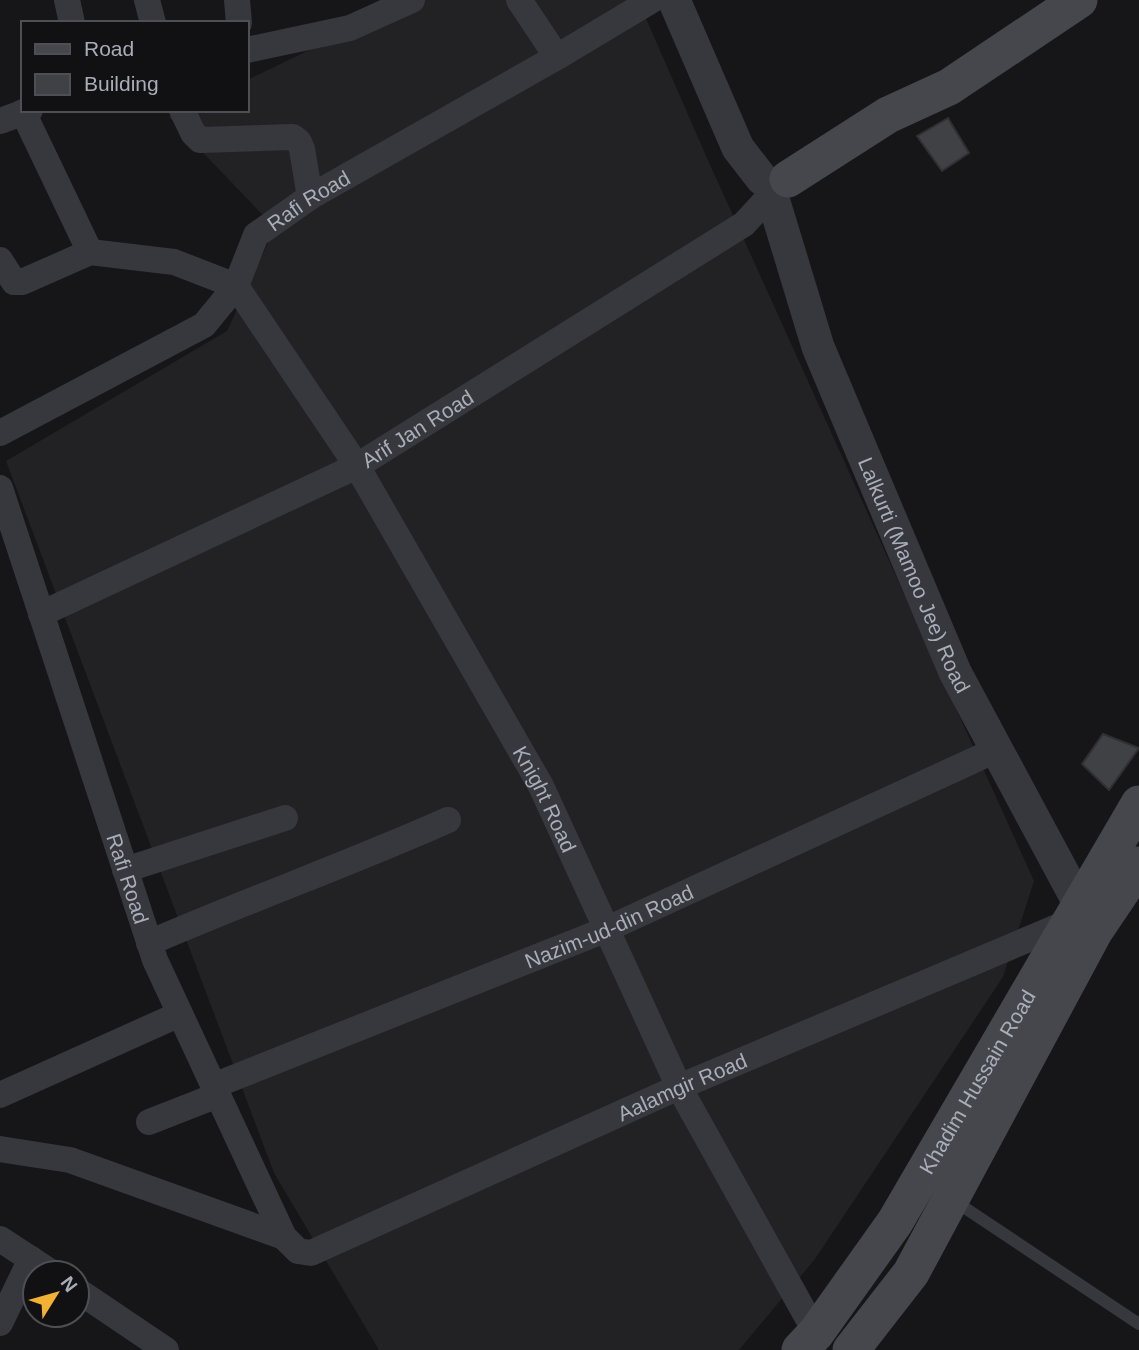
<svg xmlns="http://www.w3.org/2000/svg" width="1139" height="1350" font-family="Helvetica,sans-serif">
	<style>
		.built { fill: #222225 }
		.building { fill: #404145; stroke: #303034; stroke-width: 2 }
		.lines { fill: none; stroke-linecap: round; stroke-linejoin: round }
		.service { stroke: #37383d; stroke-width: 12 }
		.minor { stroke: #37383d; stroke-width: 26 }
		.tertiary { stroke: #37383d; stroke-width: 33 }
		.secondary { stroke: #45474d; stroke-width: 37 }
		.labels { text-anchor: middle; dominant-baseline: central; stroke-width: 6; stroke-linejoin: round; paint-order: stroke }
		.street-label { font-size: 21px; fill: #a8adb8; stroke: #111113 }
	</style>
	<rect width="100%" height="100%" fill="#161618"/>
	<polygon class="built" points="413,0 638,0 707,158 1034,881 1003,977 815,1259 739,1350 379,1350 274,1173 6,461 227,331 275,228 169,117 183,110 247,110 247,80"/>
	<g class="building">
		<polygon points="948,118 969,153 942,171 917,136"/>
		<polygon points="1103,734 1139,748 1109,790 1082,764"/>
	</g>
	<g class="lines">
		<polyline class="service" points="953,1200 1139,1324"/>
		<g class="minor">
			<polyline points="67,0 72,23"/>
			<polyline points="147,0 153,23"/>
			<polyline points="237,0 239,23"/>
			<polyline points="519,0 557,57"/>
			<polyline points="247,50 350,28 412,0"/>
			<polyline points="182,110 193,133 200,140 293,137 299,142 302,149 310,197"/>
			<polyline points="23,112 90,252"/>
			<polyline points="0,121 30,110"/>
			<path id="s1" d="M 0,260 L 14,282 L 22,282 L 90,252 L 174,262 L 236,286 L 357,466 L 541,786 L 679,1087 L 816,1333"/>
			<path id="s2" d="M 0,433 L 204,325 L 236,286 L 256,235 L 310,197 L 557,57 L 652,0"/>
			<path id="s3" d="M 0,488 L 155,960 L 284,1237 L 298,1251 L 311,1253 L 679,1087 L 1069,922"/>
			<path id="s4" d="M 41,614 L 357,466 L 744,224 L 767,199"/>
			<polyline points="125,870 285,818"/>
			<path d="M 149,943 C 248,900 349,864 448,820"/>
			<path id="s5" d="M 213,1086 L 605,930 L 996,750"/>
			<polyline points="0,1095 180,1014"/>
			<polyline points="149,1122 218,1095"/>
			<polyline points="0,1149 70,1160 284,1237"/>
			<polyline points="0,1239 52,1273"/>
			<polyline points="77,1290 166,1350"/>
			<polyline points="0,1323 31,1259"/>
		</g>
		<g class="tertiary">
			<polyline points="674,0 738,148 762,179"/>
			<path id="s6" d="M 774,202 L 818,347 L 955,672 L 1092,927"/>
		</g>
		<g class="secondary">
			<polyline points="788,179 888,115 949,87 1079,0"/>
			<path id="s7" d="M 800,1350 L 816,1333 L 895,1222 L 1139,804"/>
			<polyline points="851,1350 911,1273 1094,932 1139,865"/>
		</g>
	</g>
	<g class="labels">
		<g class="street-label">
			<text stroke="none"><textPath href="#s2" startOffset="399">Rafi Road</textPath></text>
			<text stroke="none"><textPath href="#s4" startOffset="420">Arif Jan Road</textPath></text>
			<text stroke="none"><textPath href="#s6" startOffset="399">Lalkurti (Mamoo Jee) Road</textPath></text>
			<text stroke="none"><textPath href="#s1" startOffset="859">Knight Road</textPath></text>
			<text stroke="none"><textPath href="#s3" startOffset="411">Rafi Road</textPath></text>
			<text stroke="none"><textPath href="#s5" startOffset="427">Nazim-ud-din Road</textPath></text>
			<text stroke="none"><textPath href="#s7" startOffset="322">Khadim Hussain Road</textPath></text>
			<text stroke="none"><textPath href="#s3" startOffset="1242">Aalamgir Road</textPath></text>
		</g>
	</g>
	<rect x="21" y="21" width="228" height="91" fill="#111113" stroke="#4d4f55" stroke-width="2"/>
	<rect x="35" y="44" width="35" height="10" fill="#45474d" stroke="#4d4f55" stroke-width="2"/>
	<text x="84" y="56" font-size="21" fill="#a8adb8">Road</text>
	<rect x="35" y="74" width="35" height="21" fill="#404145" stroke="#4d4f55" stroke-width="2"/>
	<text x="84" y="91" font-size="21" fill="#a8adb8">Building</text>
	<g transform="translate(56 1294) rotate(53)"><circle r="33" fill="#111113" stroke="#4d4f55" stroke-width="2"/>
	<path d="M0-5L12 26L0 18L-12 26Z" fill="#f2b134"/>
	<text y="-10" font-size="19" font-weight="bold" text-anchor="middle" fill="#a8adb8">N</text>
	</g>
</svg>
